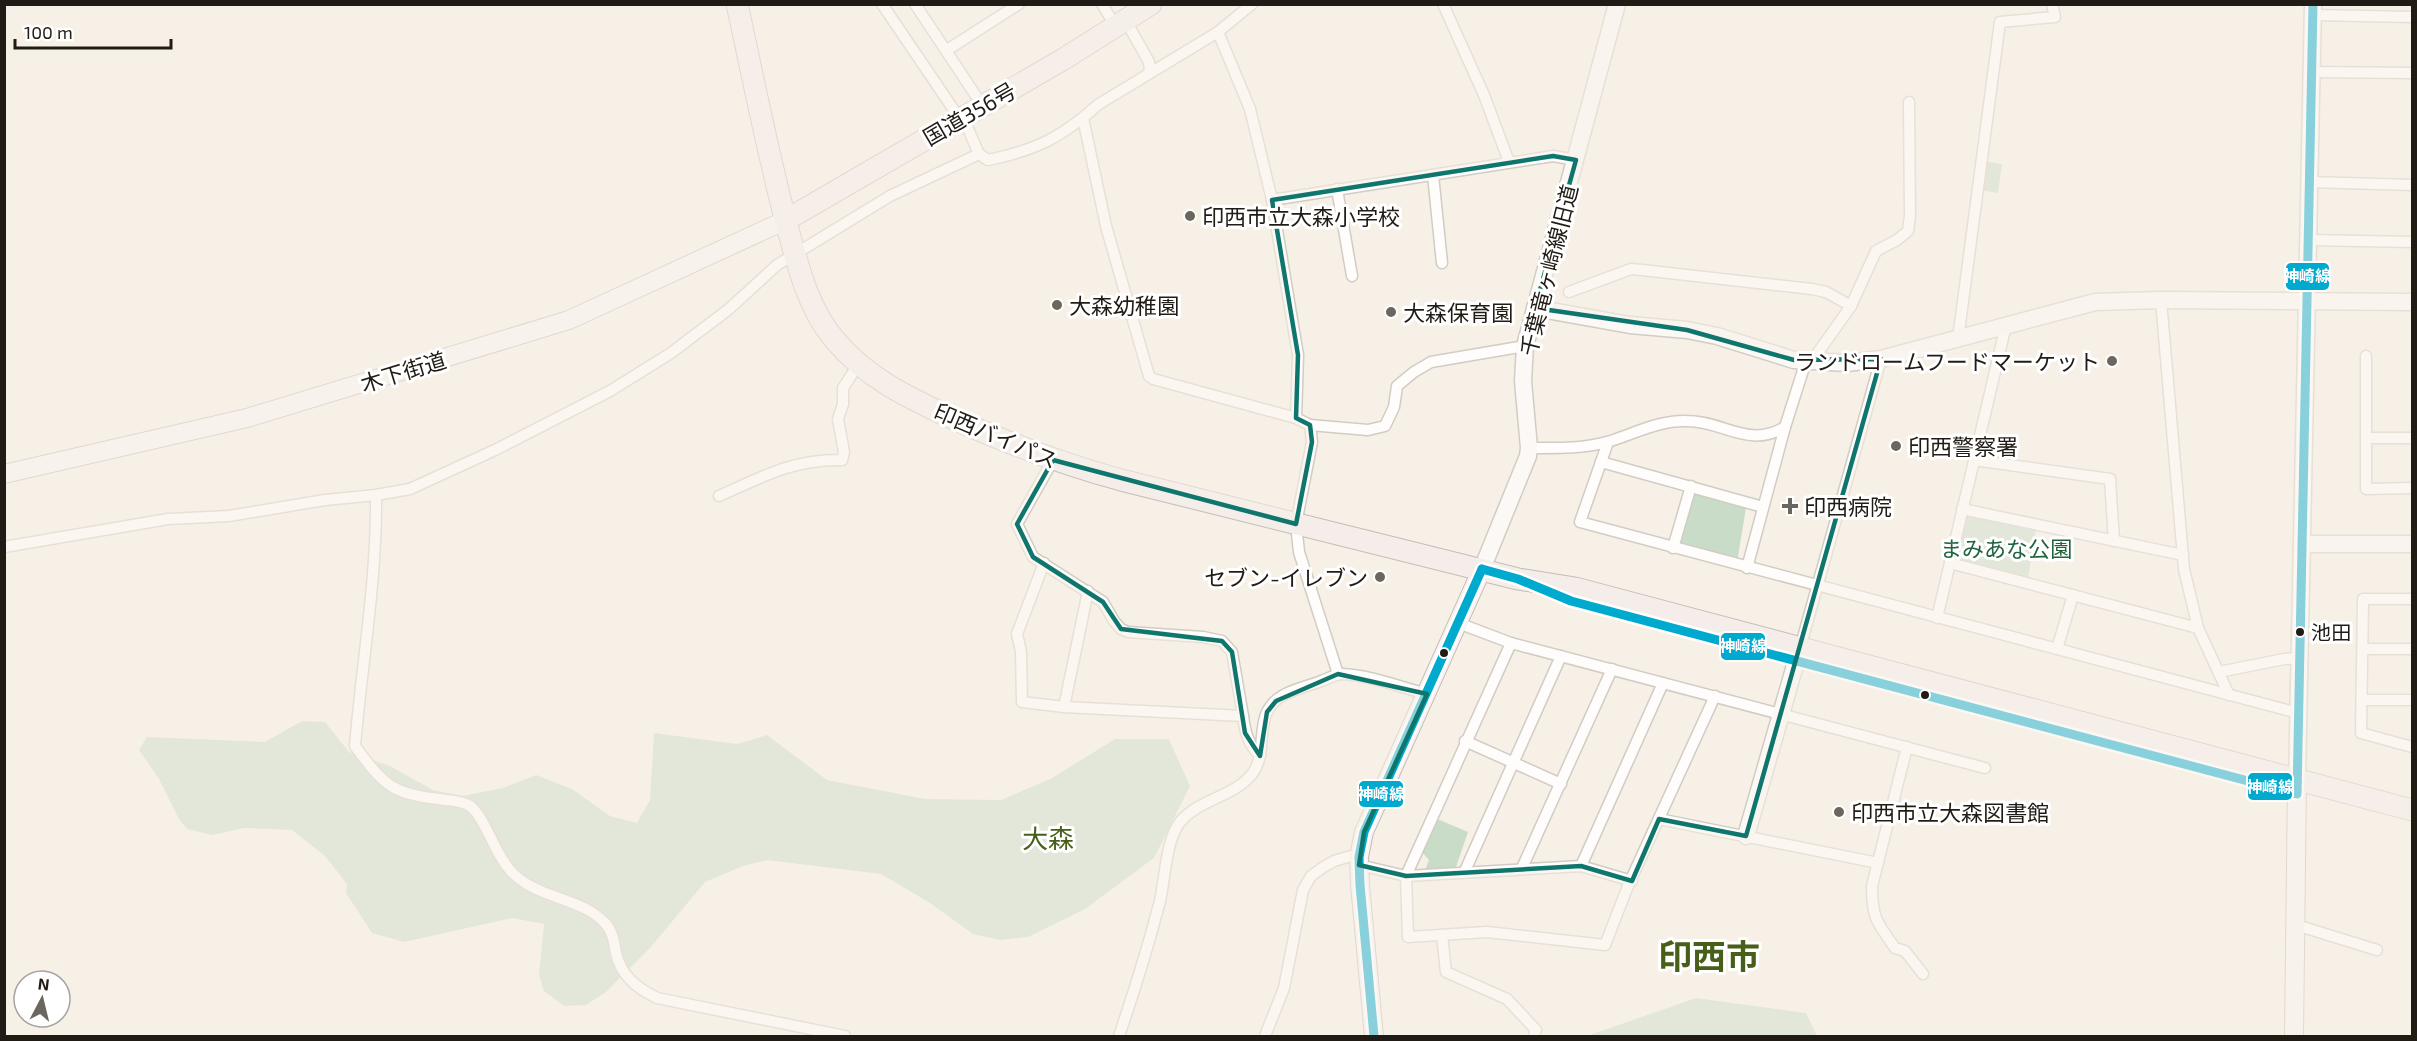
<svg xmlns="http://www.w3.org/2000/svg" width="2417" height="1041" font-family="'Exo 2','Noto Sans JP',sans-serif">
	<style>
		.green { fill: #c8dcc8 }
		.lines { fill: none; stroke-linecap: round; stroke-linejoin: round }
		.street-casing { stroke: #d1ccc4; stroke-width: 13 }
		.secondary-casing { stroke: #d1ccc4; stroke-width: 19 }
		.primary-casing { stroke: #c6bbb7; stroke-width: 20 }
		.highway-casing { stroke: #c6bbb7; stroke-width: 23 }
		.street { stroke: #fefdfb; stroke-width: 10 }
		.secondary { stroke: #fbf8f6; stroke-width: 16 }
		.primary { stroke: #f8f3f2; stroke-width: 18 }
		.highway { stroke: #f4edea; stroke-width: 21 }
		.bus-1-casing { stroke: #fff; stroke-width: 14 }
		.bus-1 { stroke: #00a9ce; stroke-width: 9 }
		.marked { fill: none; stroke: #0f766e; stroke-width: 4.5; stroke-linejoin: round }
		.poi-dot { fill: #6b665e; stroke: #fff; stroke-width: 2 }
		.bus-dot { fill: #201b14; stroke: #fff; stroke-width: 2 }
		.labels { text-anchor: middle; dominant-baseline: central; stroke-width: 6; stroke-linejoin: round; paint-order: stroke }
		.bus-label { font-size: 20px; fill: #201b14; stroke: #fff; text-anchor: start }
		.street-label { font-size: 22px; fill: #201b14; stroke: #fff }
		.poi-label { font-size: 22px; fill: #201b14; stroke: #fff; text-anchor: start }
		.park-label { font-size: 22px; fill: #21633d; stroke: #fff }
		.quarter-label { font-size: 26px; fill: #475f19; stroke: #fff }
		.town-label { font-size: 34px; font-weight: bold; fill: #475f19; stroke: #fff }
		.line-badge { stroke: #fff; stroke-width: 2 }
		.badge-label { font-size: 16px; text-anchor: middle; font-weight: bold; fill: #fff }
	</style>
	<rect width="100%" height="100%" fill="#f7f0e7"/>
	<g class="green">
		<polygon points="1983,161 2002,164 1998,193 1980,190"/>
		<polygon points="1694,493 1746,508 1737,562 1678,546"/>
		<polygon points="1964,514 2036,529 2028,579 1952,559"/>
		<polygon points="302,721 325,722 349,752 390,766 433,790 462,796 503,788 536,775 572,789 610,816 637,823 650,800 654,733 737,744 767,735 827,780 925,799 1001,800 1052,778 1115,739 1169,739 1190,786 1154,858 1085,909 1028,937 1000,940 973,934 930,903 881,874 767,860 743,866 705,882 650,948 606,992 586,1005 564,1006 544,991 539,975 544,924 512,918 404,942 372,933 346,893 347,884 325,856 292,830 244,828 212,835 187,829 179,819 159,779 139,750 147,737 265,742"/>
		<polygon points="1435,818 1468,832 1456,867 1425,870 1429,860 1421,851"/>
		<polygon points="1696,998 1806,1013 1817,1036 1587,1036"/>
	</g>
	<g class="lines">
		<g class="street-casing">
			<g id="street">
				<polyline points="882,4 960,119"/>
				<polyline points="915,4 982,105"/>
				<polyline points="1102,4 1116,27"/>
				<polyline points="1443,4 1484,95 1509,162"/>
				<polyline points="2313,15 2412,17"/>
				<polyline points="1126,21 1149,62 1150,72"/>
				<polyline points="1218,32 1250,109 1272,200 1298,355 1296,418 1310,425 1312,442 1296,524 1299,552 1338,674"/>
				<polyline points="947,50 1019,4"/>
				<polyline points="2312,72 2412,73"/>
				<polyline points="963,117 979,154"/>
				<polyline points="1083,118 1106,226 1149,376 1153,379 1296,418"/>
				<polyline points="1433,175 1442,263"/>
				<polyline points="2309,182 2412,185"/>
				<polyline points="1337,189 1352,276"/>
				<polyline points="1272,200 1553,156 1576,160"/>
				<polyline points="2309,240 2412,242"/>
				<polyline points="1569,292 1631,269 1642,270 1812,289 1826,292 1851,306"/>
				<polyline points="2161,300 2184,569 2198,628 2229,695"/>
				<polyline points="1958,339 2000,22 2055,17 2052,4"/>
				<polyline points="2366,356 2366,489 2412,488"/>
				<polyline points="1812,361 1851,306 1876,251 1897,240 1908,231 1910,216 1909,102"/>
				<polyline points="1310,425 1368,430 1385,426 1394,407 1397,386 1414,372 1431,362 1525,346"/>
				<polyline points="2366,438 2412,438"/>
				<polyline points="1608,442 1580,522 2298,713"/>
				<path d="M 1529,448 C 1555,448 1582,449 1607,442 C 1634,434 1658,420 1687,421 C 1724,421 1749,449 1785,427"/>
				<polyline points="1053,460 1017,524 1033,557 1103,602 1114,621 1121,629 1128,632 1203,637 1222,641 1232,652 1243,716"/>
				<polyline points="1974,460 2110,479 2114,541"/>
				<polyline points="1601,462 1763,507"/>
				<path d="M 376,495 C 377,580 362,662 355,746 C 383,784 391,794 439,799 C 448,801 461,800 470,806 C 487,819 495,859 517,877 C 543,899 583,899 605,923 C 613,932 614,942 616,953 C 621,976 637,988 657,998 L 845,1036"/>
				<path d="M 719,496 C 762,477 793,459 842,460 L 844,452 L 838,419 L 843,404 L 843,388 L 858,365"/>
				<polyline points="1962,509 2183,555"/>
				<path d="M 4,547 L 168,519 L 229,516 L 325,500 L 376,495 L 410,489 L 495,450 L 610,391 L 671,353 L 729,309 L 777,265 L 890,196 L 979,154 L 988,160 C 1037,150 1062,137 1099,104 L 1218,32 L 1252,4"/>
				<polyline points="1673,548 1691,486"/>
				<path d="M 1044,563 L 1017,634 L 1021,652 L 1022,702 L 1064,707 L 1243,716 C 1245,732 1248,744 1260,756"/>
				<polyline points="1950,563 2198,628"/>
				<polyline points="1747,568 1785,427 1806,361"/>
				<polyline points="2412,599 2363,599 2361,733 2412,747"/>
				<polyline points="1937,618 2006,325"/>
				<polyline points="1458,623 1511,643 1985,768"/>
				<polyline points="1511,643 1406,876 1408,937 1487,932 1605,945 1628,886 1715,696"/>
				<polyline points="1800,648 1881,359"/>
				<polyline points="2057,649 2073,595"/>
				<polyline points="2363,649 2412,649"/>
				<polyline points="2219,672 2284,659 2300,658"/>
				<polyline points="2362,700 2412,700"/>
				<polyline points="1064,707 1088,591"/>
				<polyline points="1465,741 1561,784"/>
				<path d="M 1907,747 L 1872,886 C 1872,919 1877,922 1895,948 L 1905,951 L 1923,974"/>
				<polyline points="1659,819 1878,863"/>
				<polyline points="1359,865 1406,876 1581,866 1632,881"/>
				<polyline points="1581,866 1663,683"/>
				<polyline points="1522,868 1612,669"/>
				<polyline points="1464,873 1561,656"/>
				<polyline points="2296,925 2377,950"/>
				<polyline points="1442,935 1446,972 1507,999 1536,1030 1534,1035"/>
				<path d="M 1119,1036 C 1134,992 1148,947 1160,901 C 1165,878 1166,840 1180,822 C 1199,799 1234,797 1252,774 C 1266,756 1258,731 1267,712 C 1277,691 1302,689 1321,681 C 1328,679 1335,674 1342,674 C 1370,675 1400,687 1427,694"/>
				<polyline points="1265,1036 1284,988 1303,890 1311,876 1322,868 1334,861 1351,856 1359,857"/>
			</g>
		</g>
		<g class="secondary-casing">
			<g id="secondary">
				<polyline points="1535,308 1630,325 1687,330 1717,336 1794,360 1847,363 1881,359 2095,302 2161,300 2412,302"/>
				<polyline points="2302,544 2412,544"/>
				<polyline points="1482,569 1528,456 1529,448 1523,381 1525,346 1617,4"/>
				<polyline points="2297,780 2313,4"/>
				<polyline points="1746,836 1800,648"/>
			</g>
		</g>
		<g class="primary-casing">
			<g id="primary">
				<polyline points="4,474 247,418 569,320 786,220"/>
				<polyline points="1374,1036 1360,885 1359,857 1364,832 1482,569"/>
				<polyline points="2294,1036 2297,780"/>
			</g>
		</g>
		<g class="highway-casing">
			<g id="highway">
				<path d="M 737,4 C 753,77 767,150 786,222 C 797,262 807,307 834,339 C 866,378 909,398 954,419 C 1009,444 1063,464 1121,480 L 1518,579 L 1575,588 L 2412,810"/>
				<polyline points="786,220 1062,60 1151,4"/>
			</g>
		</g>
		<use href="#street" class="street"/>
		<use href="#secondary" class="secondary"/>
		<use href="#primary" class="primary"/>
		<use href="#highway" class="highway"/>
		<g class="bus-1-casing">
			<g id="bus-1">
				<polyline points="1482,569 1518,579 1571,601 2297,794 2313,4"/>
				<polyline points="1374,1036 1360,885 1359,857 1364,832 1482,569"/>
			</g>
		</g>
		<use href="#bus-1" class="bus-1"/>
	</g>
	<path d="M0 0H2417V1041H0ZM 1553,156 L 1576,160 L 1535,308 L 1687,330 L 1794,360 L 1881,359 L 1746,836 L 1659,819 L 1632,881 L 1581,866 L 1406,876 L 1359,865 L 1364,832 L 1427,694 L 1338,674 L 1276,701 L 1267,712 L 1260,756 L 1245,733 L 1232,652 L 1222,641 L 1121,629 L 1103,602 L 1033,557 L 1017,524 L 1053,460 L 1296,524 L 1312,442 L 1310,425 L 1296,418 L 1298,355 L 1272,200 Z" fill="#f7f0e7" fill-opacity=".55" fill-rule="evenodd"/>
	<path class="marked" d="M 1553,156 L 1576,160 L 1535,308 L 1687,330 L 1794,360 L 1881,359 L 1746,836 L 1659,819 L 1632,881 L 1581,866 L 1406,876 L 1359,865 L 1364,832 L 1427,694 L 1338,674 L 1276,701 L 1267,712 L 1260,756 L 1245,733 L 1232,652 L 1222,641 L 1121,629 L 1103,602 L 1033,557 L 1017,524 L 1053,460 L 1296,524 L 1312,442 L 1310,425 L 1296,418 L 1298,355 L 1272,200 Z"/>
	<g class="poi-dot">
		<circle cx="1190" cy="216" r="6"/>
		<circle cx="1057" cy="305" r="6"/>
		<circle cx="1391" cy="312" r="6"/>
		<circle cx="2112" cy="361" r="6"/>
		<circle cx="1896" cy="446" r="6"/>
		<path d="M1787 497h6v6h6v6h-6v6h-6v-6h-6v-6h6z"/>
		<circle cx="1380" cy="577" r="6"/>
		<circle cx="1839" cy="812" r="6"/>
	</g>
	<g class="bus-dot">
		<circle cx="2300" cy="632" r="5"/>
		<circle cx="1444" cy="653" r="5"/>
		<circle cx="1925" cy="695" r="5"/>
	</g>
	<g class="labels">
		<g class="bus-label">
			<text x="2311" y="632">池田</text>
		</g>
		<g class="street-label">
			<text transform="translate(969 113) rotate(-30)">国道356号</text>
			<text transform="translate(1548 270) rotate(-76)">千葉竜ヶ崎線旧道</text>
			<text transform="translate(403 371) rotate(-17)">木下街道</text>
			<text transform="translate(996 435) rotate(23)">印西バイパス</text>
		</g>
		<g class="poi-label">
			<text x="1202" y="216">印西市立大森小学校</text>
			<text x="1069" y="305">大森幼稚園</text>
			<text x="1403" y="312">大森保育園</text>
			<text x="2100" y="361" text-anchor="end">ランドロームフードマーケット</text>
			<text x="1908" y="446">印西警察署</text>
			<text x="1804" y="506">印西病院</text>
			<text x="1368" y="577" text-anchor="end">セブン-イレブン</text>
			<text x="1851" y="812">印西市立大森図書館</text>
		</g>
		<g class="park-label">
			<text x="2006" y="548">まみあな公園</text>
		</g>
		<g class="quarter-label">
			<text x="1048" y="837">大森</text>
		</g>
		<g class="town-label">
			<text x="1709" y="955">印西市</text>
		</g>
	</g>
	<g class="line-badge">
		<rect x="2285" y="262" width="45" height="29" rx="6" fill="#00a9ce"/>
		<rect x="1720" y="632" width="46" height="29" rx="6" fill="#00a9ce"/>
		<rect x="2247" y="772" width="46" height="29" rx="6" fill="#00a9ce"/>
		<rect x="1358" y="780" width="46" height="28" rx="6" fill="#00a9ce"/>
	</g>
	<g class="badge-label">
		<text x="2307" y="282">神崎線</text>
		<text x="1743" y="652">神崎線</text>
		<text x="2270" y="793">神崎線</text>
		<text x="1381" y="800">神崎線</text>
	</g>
	<rect width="2417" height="1041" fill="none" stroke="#201b14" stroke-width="12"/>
	<g transform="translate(42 999) rotate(7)"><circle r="28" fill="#ffffff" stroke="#a6a4a1" stroke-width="1.5"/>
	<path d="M0-4.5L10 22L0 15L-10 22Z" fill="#6b665e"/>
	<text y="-9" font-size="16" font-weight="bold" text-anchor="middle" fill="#201b14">N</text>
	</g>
	<path d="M15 39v9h156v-9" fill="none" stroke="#201b14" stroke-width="3"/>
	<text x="24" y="39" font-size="18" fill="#201b14" stroke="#ffffff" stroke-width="4.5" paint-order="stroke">100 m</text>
</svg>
